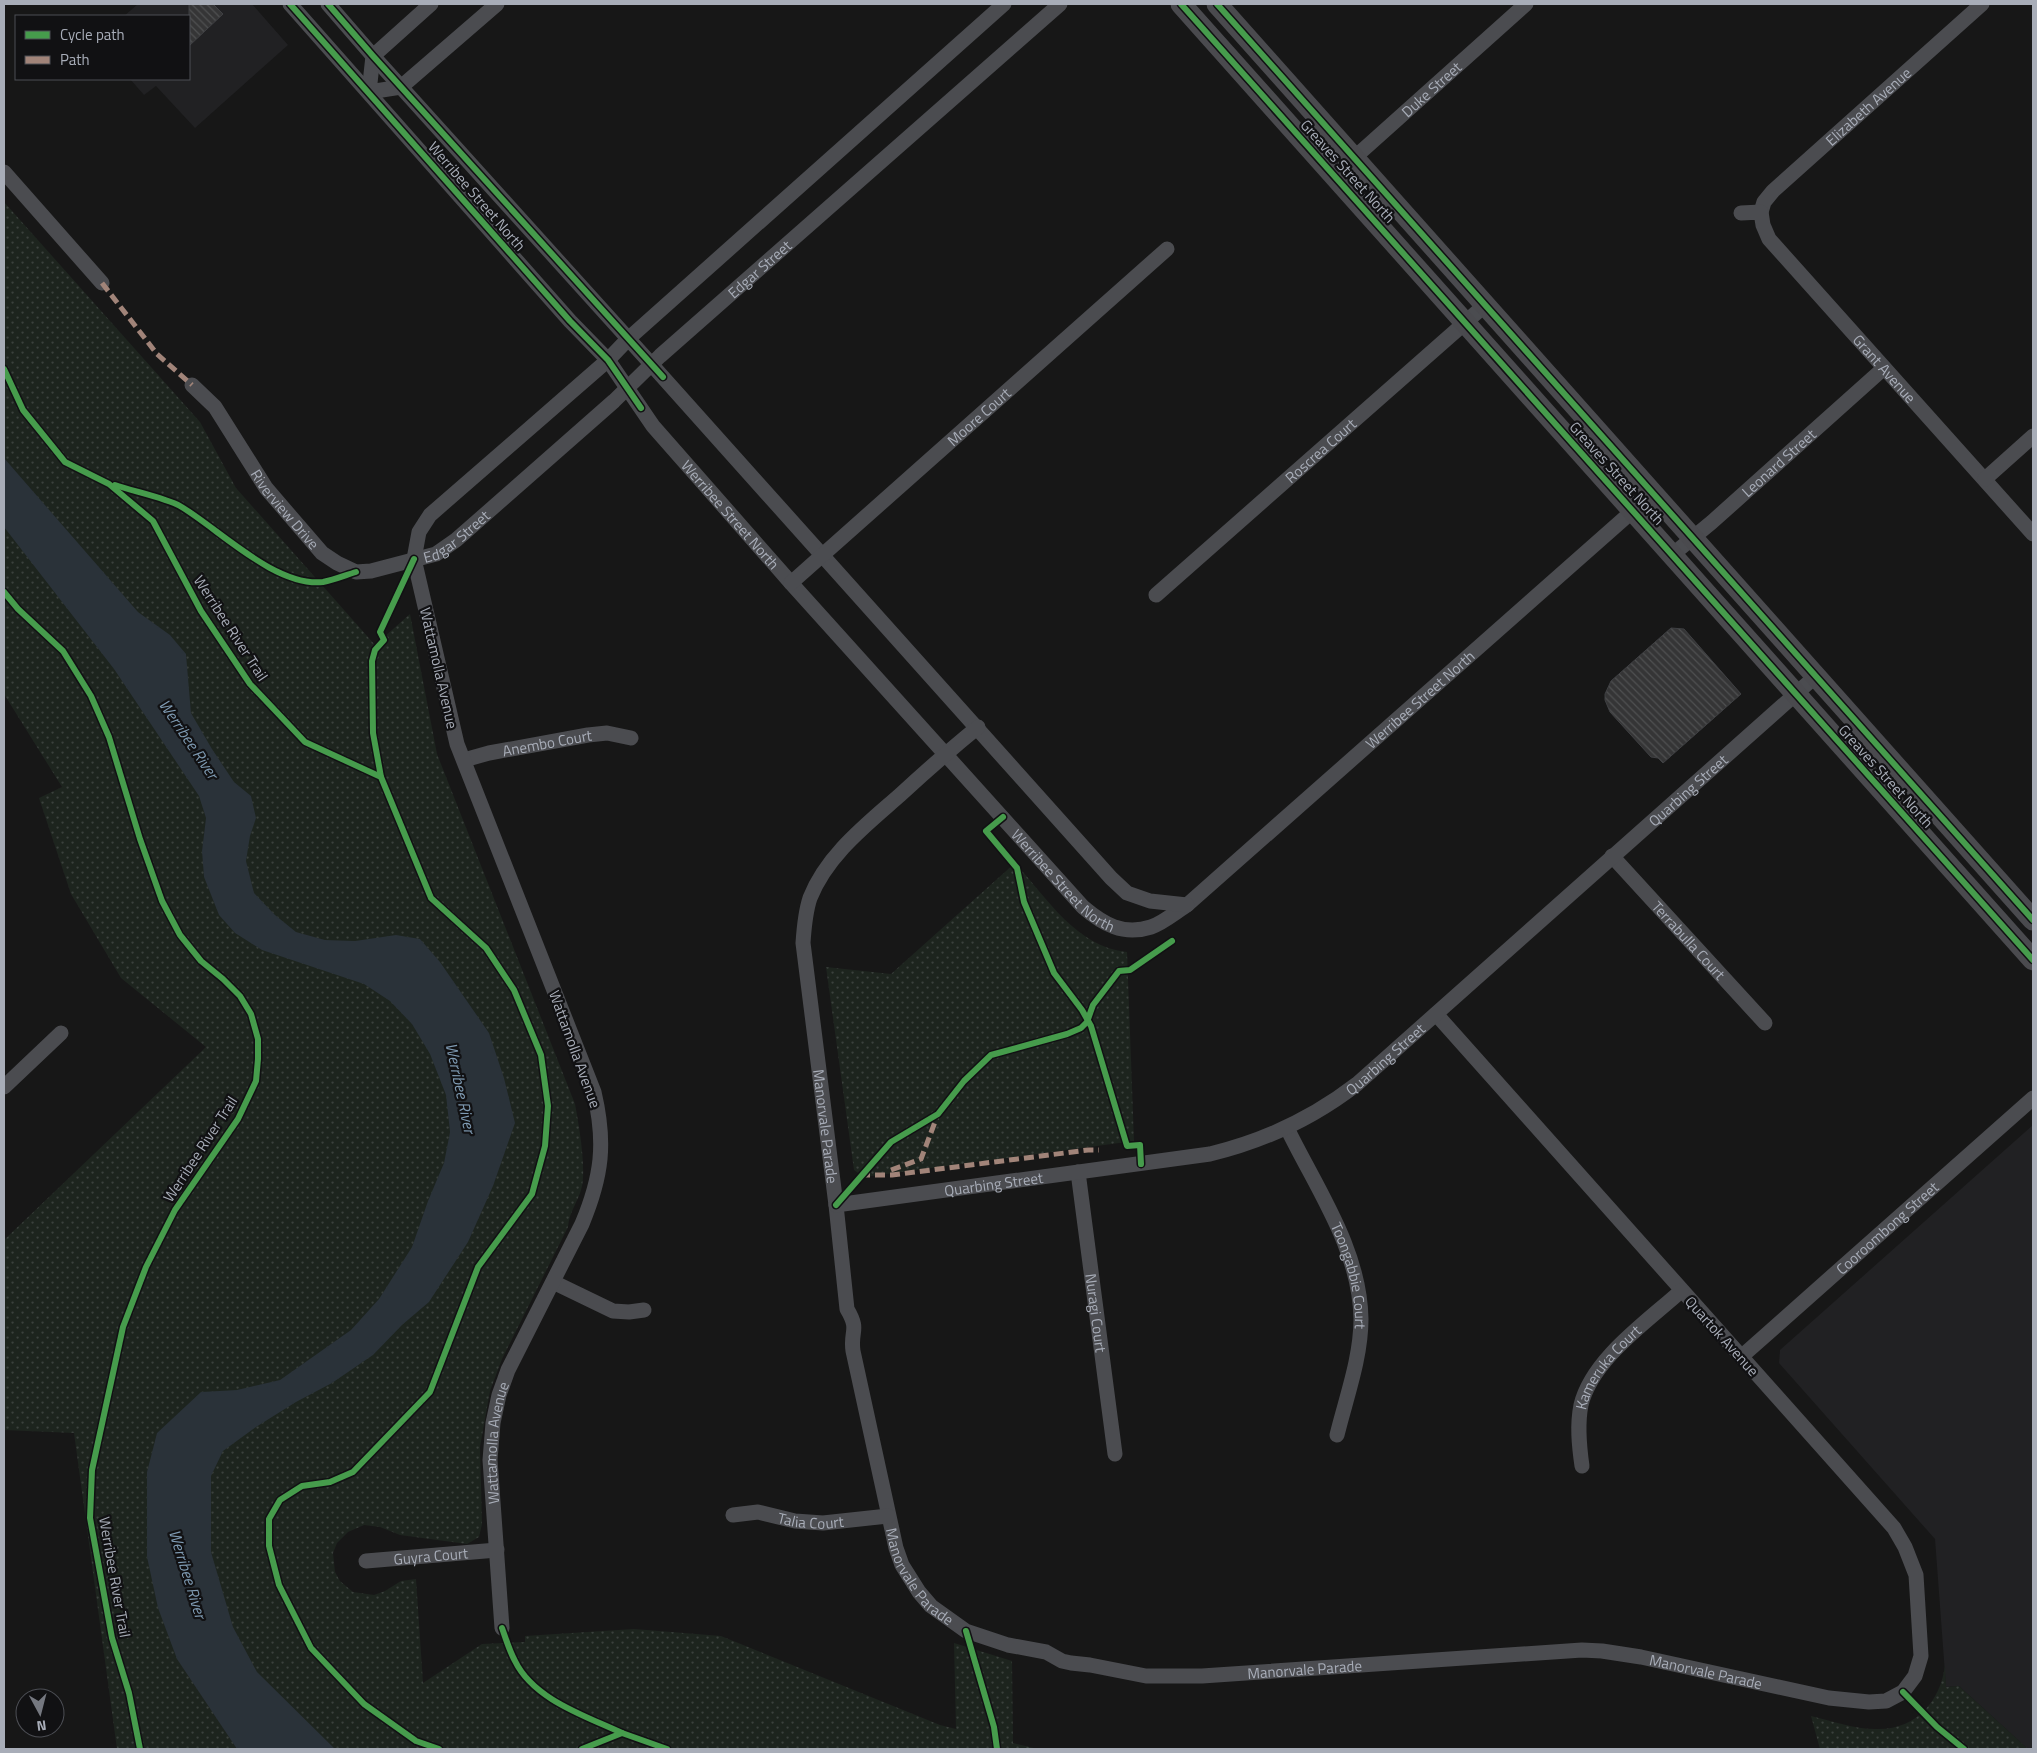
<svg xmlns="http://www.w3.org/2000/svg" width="2037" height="1753" font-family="'Titillium Web',sans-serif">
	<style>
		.built { fill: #212123 }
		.park { fill: url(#park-dots) }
		.water { fill: #2a3239 }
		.building { fill: url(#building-back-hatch); stroke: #3f4043 }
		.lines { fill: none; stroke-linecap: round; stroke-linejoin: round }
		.street { stroke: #4b4c50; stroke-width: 15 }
		.secondary { stroke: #4a4a4e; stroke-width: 21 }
		.quiet { stroke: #a18479; stroke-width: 5; stroke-dasharray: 10 5; stroke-linecap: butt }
		.cycleway-casing { stroke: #111113; stroke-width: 9 }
		.cycleway { stroke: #469c4c; stroke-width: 6 }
		.labels { text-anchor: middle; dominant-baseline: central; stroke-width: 4.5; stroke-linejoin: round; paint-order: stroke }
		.street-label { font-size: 15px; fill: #a8adb8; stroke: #111113 }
		.water-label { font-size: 16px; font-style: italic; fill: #7f9bb3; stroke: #111113 }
	</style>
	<defs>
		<pattern id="park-dots" width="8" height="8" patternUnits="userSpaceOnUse" patternTransform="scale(1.25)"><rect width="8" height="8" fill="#1d241e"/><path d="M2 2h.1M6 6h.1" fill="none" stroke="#3b413d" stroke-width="1.8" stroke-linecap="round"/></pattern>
		<pattern id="building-back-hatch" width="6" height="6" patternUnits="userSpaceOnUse" patternTransform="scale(1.25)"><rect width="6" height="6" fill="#353536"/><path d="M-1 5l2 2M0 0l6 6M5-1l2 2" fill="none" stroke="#4f5051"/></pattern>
	</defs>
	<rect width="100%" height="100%" fill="#171717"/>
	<g class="built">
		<polygon points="138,4 252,4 288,45 195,128 156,86 144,95 130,79 189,79 189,16 124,16"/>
		<polygon points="2033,1125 2033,1749 2028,1749 1959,1686 1946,1687 1935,1539 1779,1363 1780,1350"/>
	</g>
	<g class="park">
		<path d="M 4,202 L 200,422 L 236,488 L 375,645 L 410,614 L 437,754 L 575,1104 C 579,1125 586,1166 582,1186 C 579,1201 569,1211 568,1227 L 502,1359 L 490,1391 L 480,1447 L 482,1524 L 479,1537 L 467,1544 L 400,1535 L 380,1527 L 364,1525 L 348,1532 L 337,1543 L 333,1553 L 335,1572 L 340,1581 L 353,1592 L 374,1595 L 385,1591 L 401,1581 L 416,1579 L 423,1683 L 482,1644 L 525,1642 L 525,1636 L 634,1629 L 721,1636 L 940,1725 L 956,1729 L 954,1643 L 1012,1661 L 1013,1743 L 1038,1749 L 117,1749 L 74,1433 L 4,1430 L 4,1240 L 206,1047 L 121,978 L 71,894 L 39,798 L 62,787 L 4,694 Z"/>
		<path d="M 1015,863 C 1047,898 1076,947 1127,952 L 1134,1141 L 864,1177 L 854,1170 L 826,967 L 891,974 Z"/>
		<path d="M 1945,1665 L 1946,1687 L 1959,1686 L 2028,1749 L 1820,1749 L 1811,1716 C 1832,1721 1857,1730 1879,1729 C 1917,1729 1941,1700 1945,1665 Z"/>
	</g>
	<polygon class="water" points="4,458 138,612 170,635 186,654 191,713 212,749 234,782 251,796 256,818 250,836 246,861 254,893 275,915 296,932 325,940 355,941 396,935 420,939 440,962 489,1033 504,1078 515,1123 493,1186 468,1242 429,1302 402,1325 373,1355 332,1383 296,1402 256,1427 223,1451 211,1476 211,1552 233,1627 257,1672 335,1749 237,1749 177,1659 158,1608 147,1557 147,1472 157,1433 201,1392 237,1390 280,1380 351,1330 379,1299 412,1247 428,1201 444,1163 450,1132 446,1095 430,1054 412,1024 390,1001 364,984 262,950 235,933 219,915 204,877 202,851 206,818 199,796 114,669 4,527"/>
	<g class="building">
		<polygon points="189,4 213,4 223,14 189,46"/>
		<polygon points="1671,628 1684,629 1741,694 1663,763 1658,758 1651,757 1610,712 1605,700 1605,694 1611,681"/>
	</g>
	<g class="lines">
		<g class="street">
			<path id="s1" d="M 290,4 L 570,321 L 608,360 L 653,426 L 791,583 L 1083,907 C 1103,924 1123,936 1151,927 C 1163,923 1176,912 1187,905 L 1653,493"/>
			<polyline points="328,4 373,56 652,365 1111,878 1127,893 1150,901 1187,905"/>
			<polyline points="431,4 373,56 369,92 401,87 497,4"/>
			<polyline points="4,172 102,283"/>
			<path id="s2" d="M 1335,175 L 1526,4"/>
			<path id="s3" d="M 1761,212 L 1764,202 L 1773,191 L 1982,4"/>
			<path id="s4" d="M 1741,213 L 1761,212 L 1763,225 L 1769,239 L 2033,534"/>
			<path id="s5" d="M 192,385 L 215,407 L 266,488 L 322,553 L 337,563 L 356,572 L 371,571 L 436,554 L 456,540 L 614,401 L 660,356 L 1060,4"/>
			<polyline points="1985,479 2033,436"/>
			<path id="s6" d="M 1672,555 L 1712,522 L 1884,368"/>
			<path id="s7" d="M 791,583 L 1167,249"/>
			<path id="s8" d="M 1156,595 L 1484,306"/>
			<path id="s9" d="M 978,727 C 951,749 925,772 900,795 C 866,825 827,855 810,898 C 805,913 804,928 803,943 L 836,1205 L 847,1309 C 860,1331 850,1330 853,1351 L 896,1548 L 902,1565 L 919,1592 L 931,1606 L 966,1631 L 1008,1645 L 1046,1652 L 1062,1661 L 1071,1663 L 1090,1665 L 1146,1676 L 1202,1676 L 1582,1650 L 1602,1651 L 1641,1657 L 1829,1698 L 1869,1702 L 1886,1701 L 1903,1692 L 1915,1676 L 1921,1656 L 1916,1575 L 1905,1547 L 1894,1528 L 1436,1014"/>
			<path id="s10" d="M 464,760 L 489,753 L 588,735 L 607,733 L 631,738"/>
			<path id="s11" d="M 1612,856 L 1765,1023"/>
			<polyline points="4,1087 61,1033"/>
			<path id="s12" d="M 1287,1128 C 1316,1188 1360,1249 1361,1319 C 1361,1358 1346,1398 1337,1435"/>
			<path id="s13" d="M 1078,1172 L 1115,1454"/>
			<path id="s14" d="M 836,1205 L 1210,1154 C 1264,1141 1313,1118 1357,1084 L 1817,675"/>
			<polyline points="553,1282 613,1311 629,1312 644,1310"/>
			<path id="s15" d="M 1741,1357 L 2033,1098"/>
			<path id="s16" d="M 1582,1466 C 1579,1445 1577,1425 1581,1405 C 1592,1359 1648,1321 1681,1291"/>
			<path id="s17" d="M 733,1515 L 758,1512 L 795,1521 L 823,1523 L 888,1516"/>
			<path id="s18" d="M 366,1561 L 497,1550"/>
			<path id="s19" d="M 502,1628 L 490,1460 L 493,1423 L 499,1395 L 508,1370 L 582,1224 C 602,1176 606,1143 594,1092 L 457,744 L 414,559 L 419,532 L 430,515 L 608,360 L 628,339 L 1004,4"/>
		</g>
		<g class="secondary">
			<polyline points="1181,4 2033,960"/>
			<polyline points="1217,4 2033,920"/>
		</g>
		<g class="quiet">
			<polyline points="102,283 157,354 192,385"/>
			<polyline points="891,1170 921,1159 938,1114"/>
			<polyline points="860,1175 892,1175 1088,1150 1099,1150"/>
		</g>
		<g class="cycleway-casing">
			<g id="cycleway">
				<polyline points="290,4 570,321 608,360 641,408"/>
				<polyline points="328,4 373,56 663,377"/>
				<polyline points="1181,4 2033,960"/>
				<polyline points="1217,4 2033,920"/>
				<polyline points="4,369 23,410 65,462 109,484 153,521 201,611 250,684 305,742 381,777 431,898 486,948 514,990 541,1055 548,1106 545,1146 532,1194 478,1267 430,1392 353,1472 330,1482 302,1486 280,1500 269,1519 269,1546 279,1585 311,1648 364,1704 416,1741 439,1749"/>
				<path d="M 115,485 C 132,491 166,498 180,506 C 219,529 275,587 323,582 C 334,580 346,575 356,572"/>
				<polyline points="4,592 18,609 63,651 91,696 109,737 140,839 162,901 180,935 201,961 223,979 240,996 251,1014 258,1039 258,1059 256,1081 238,1119 175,1210 146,1267 123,1327 92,1470 90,1518 112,1638 129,1693 140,1749"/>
				<polyline points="381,777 373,733 372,661 375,650 384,640 380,632 414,559"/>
				<polyline points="1003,817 986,831 1017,868 1024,902 1054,973 1082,1010 1091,1026 1127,1146 1140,1145 1141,1164"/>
				<polyline points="836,1205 891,1142 938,1114 964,1081 991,1055 1067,1034 1081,1028 1087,1022 1093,1005 1119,971 1130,970 1172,941"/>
				<path d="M 502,1628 C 506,1639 509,1650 515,1661 C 534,1700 586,1716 622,1733"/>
				<polyline points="966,1631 994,1727 997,1749"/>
				<polyline points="1903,1692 1937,1727 1964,1749"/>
				<polyline points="582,1749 622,1733 667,1749"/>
			</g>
		</g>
		<use href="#cycleway" class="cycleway"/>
	</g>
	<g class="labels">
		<g class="street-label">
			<text stroke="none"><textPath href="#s2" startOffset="129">Duke Street</textPath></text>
			<text stroke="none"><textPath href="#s3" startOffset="152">Elizabeth Avenue</textPath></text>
			<text transform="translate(1348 171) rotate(48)">Greaves Street North</text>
			<text transform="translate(477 196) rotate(49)">Werribee Street North</text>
			<text stroke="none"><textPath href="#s5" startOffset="766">Edgar Street</textPath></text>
			<text stroke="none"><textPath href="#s4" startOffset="222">Grant Avenue</textPath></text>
			<text stroke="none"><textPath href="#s7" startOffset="251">Moore Court</textPath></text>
			<text stroke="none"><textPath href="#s8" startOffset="219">Roscrea Court</textPath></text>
			<text stroke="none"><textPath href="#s6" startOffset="141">Leonard Street</textPath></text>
			<text transform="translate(1617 473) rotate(48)">Greaves Street North</text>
			<text stroke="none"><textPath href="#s5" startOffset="156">Riverview Drive</textPath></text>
			<text stroke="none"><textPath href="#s1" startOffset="675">Werribee Street North</textPath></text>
			<text stroke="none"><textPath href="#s5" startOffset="361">Edgar Street</textPath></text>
			<text transform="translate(231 628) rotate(57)">Werribee River Trail</text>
			<text transform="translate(439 668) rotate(77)">Wattamolla Avenue</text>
			<text stroke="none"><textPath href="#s1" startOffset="1630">Werribee Street North</textPath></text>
			<text stroke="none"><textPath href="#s10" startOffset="85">Anembo Court</textPath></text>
			<text transform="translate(1886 776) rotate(48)">Greaves Street North</text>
			<text stroke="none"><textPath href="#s14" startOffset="984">Quarbing Street</textPath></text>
			<text stroke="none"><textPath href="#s1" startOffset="1170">Werribee Street North</textPath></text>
			<text stroke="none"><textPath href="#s11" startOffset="114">Terrabulla Court</textPath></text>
			<text transform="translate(575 1049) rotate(70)">Wattamolla Avenue</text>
			<text stroke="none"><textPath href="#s14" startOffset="579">Quarbing Street</textPath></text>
			<text stroke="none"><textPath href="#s9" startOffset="472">Manorvale Parade</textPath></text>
			<text transform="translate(200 1149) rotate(-57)">Werribee River Trail</text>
			<text stroke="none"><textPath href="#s14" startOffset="159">Quarbing Street</textPath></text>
			<text stroke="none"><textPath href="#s15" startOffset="195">Cooroombong Street</textPath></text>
			<text stroke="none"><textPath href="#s12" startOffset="162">Toongabbie Court</textPath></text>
			<text stroke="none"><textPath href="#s13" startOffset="142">Nuragi Court</textPath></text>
			<text transform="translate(1722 1336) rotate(48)">Quartok Avenue</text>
			<text stroke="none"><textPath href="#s16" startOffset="108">Kameruka Court</textPath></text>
			<text stroke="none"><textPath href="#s19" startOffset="186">Wattamolla Avenue</textPath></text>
			<text stroke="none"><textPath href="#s17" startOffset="79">Talia Court</textPath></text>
			<text stroke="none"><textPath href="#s18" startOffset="65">Guyra Court</textPath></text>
			<text stroke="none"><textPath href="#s9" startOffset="938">Manorvale Parade</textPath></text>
			<text transform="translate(115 1577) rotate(80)">Werribee River Trail</text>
			<text stroke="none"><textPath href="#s9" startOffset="1358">Manorvale Parade</textPath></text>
			<text stroke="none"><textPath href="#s9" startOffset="1762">Manorvale Parade</textPath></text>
		</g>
		<g class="water-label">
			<text transform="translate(189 739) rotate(56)">Werribee River</text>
			<text transform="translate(461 1088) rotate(78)">Werribee River</text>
			<text transform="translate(188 1574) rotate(73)">Werribee River</text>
		</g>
	</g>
	<rect width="2037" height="1753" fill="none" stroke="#a8adb8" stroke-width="10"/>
	<rect x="15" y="15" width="175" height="65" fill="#111113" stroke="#4d4f55"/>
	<rect x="25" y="31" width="25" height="8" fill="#469c4c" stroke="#4d4f55"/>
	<text x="60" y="40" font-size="15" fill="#a8adb8">Cycle path</text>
	<rect x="25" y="56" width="25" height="8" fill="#a18479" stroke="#4d4f55"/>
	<text x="60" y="65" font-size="15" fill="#a8adb8">Path</text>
	<g transform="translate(40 1713) rotate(173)"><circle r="24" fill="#111113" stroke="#4d4f55"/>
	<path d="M0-4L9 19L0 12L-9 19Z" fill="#757880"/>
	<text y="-8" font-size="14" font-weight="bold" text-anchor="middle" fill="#a8adb8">N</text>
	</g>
</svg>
